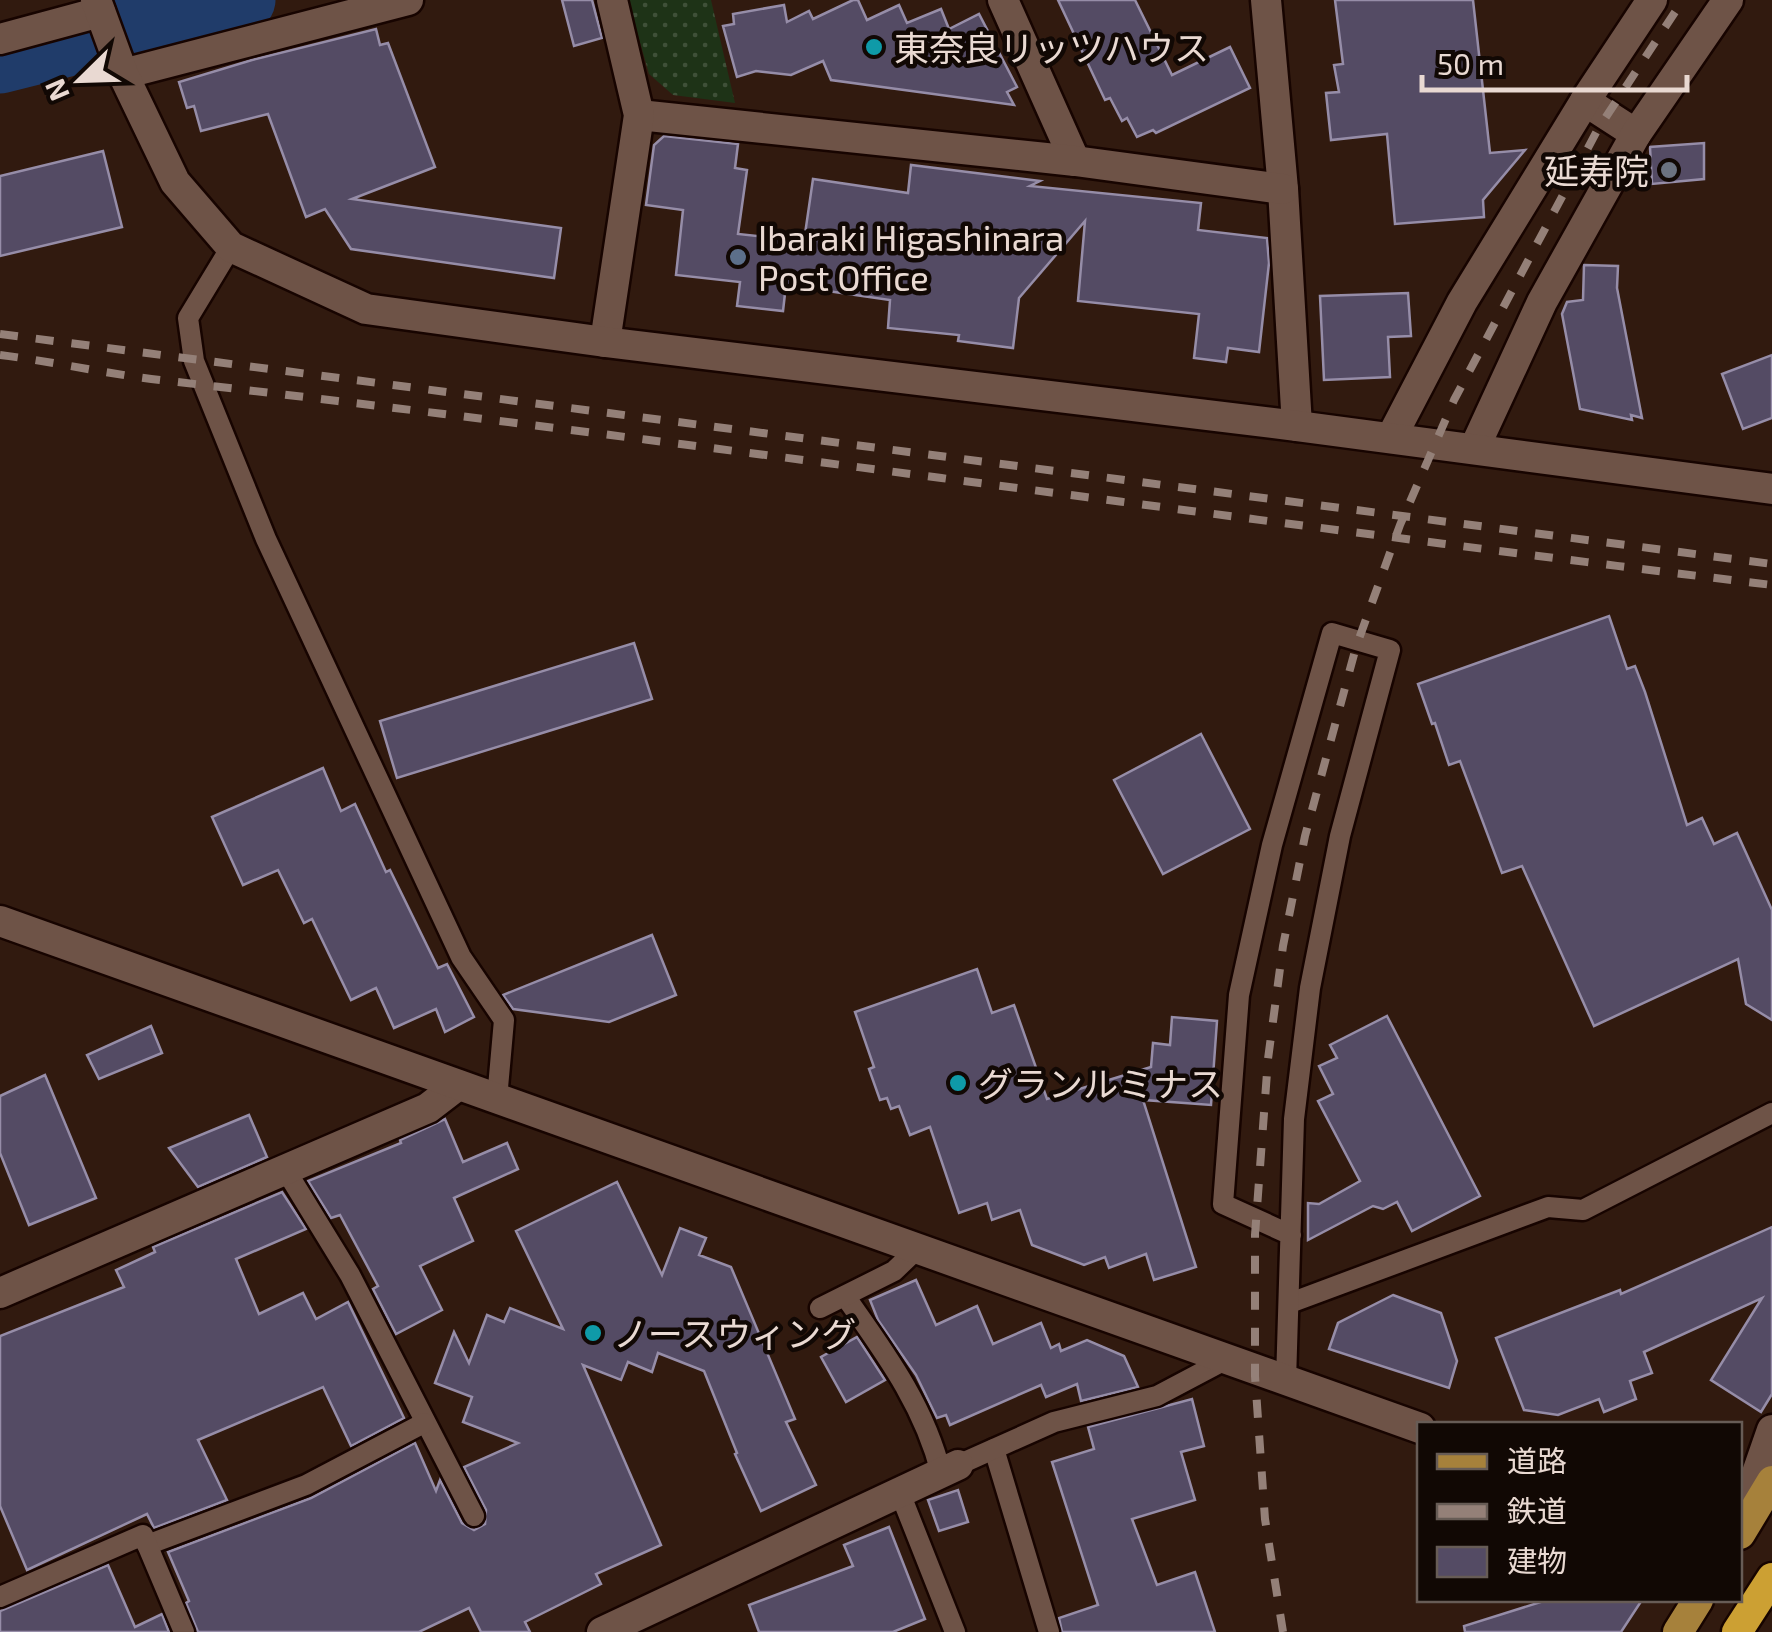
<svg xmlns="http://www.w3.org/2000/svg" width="1772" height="1632" font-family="'Exo 2','Noto Sans JP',sans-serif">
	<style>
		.green { fill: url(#green-dots) }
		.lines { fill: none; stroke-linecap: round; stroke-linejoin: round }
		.river { stroke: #203c6a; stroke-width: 65 }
		.building { fill: #544b64; stroke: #968da8; stroke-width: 2.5 }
		.lane-casing { stroke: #170400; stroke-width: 25 }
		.street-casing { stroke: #170400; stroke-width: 35 }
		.secondary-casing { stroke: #170400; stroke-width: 35 }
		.primary-casing { stroke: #170400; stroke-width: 35 }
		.highway-casing { stroke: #170400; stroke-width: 35 }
		.lane { stroke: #6e5347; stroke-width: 20 }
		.street { stroke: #6e5347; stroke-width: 30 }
		.secondary { stroke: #6e5347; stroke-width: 30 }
		.primary { stroke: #a6813b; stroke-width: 30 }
		.highway { stroke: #cca033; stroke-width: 30 }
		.rail { stroke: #948078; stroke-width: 8; stroke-dasharray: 18 18; stroke-linecap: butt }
		.culture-dot { fill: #0f9aa8; stroke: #110804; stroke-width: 4 }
		.worship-dot { fill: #6b7280; stroke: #110804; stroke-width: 4 }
		.service-dot { fill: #5c6f8a; stroke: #110804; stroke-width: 4 }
		.labels { text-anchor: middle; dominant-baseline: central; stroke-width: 9; stroke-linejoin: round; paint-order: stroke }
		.poi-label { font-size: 35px; fill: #e9d9d2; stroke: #110804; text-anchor: start }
	</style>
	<defs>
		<pattern id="green-dots" width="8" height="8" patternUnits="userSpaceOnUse" patternTransform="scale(2.5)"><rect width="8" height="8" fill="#1e3317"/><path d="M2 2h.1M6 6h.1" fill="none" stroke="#3f5038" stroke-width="1.8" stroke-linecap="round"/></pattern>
	</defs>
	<rect width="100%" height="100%" fill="#311a0f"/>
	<polygon class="green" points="628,0 711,0 735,103 673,95 649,74"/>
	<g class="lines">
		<polyline class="river" points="0,61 243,0"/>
	</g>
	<g class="building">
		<polygon points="562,0 592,0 602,38 574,46"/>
		<polygon points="853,0 858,0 867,20 899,5 907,23 941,9 949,29 979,14 1017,87 1007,92 1014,105 831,80 823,61 791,75 756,71 737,77 723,26 734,24 733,14 784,5 787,22 809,11 813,19"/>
		<polygon points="1058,0 1135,0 1172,75 1230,47 1250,88 1156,133 1153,130 1137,137 1127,118 1122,121 1110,98 1105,100"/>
		<polygon points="1335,0 1473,0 1490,153 1525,150 1483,200 1484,217 1395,224 1387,134 1331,140 1326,93 1339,92 1334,65 1343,64"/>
		<polygon points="376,29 380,45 388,43 435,167 352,199 561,228 554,278 351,249 325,209 306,217 268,114 201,131 194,106 187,108 179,82 252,60"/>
		<polygon points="664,136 738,144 735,168 747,170 738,234 804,241 813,179 908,193 911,165 1040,181 1030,186 1201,203 1198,230 1267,238 1269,263 1259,352 1228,348 1226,362 1194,358 1199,314 1078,301 1085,221 1019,298 1013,348 958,341 959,335 888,328 890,300 786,285 783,311 737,306 740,282 676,275 683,210 646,205 654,145"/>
		<polygon points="1704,143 1704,179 1652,184 1650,147"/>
		<polygon points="103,151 122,227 0,256 0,176"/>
		<polygon points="1584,265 1618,266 1617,288 1642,418 1631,415 1632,420 1580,409 1562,314 1567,302 1583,300"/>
		<polygon points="1408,293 1411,336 1388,337 1390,377 1324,380 1320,296"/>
		<polygon points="1772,355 1772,418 1743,429 1722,374"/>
		<polygon points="1609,616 1627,669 1635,666 1645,692 1687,825 1702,818 1714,844 1737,833 1772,910 1772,1020 1746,1004 1738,959 1594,1026 1522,866 1502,873 1460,761 1449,765 1435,723 1432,724 1418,684"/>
		<polygon points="634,643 652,699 397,778 380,721"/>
		<polygon points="1201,734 1250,829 1163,874 1114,780"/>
		<polygon points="323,768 341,811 355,804 386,872 390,870 438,968 447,964 474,1017 445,1032 436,1009 394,1028 376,988 351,1000 312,919 304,923 278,870 243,885 212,817"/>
		<polygon points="652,935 676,995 609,1022 513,1009 503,995"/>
		<polygon points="977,969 992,1013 1014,1005 1047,1099 1151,1067 1153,1043 1170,1045 1172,1017 1217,1021 1211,1105 1143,1100 1196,1267 1154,1280 1146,1254 1109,1268 1105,1257 1084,1265 1032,1245 1020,1210 992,1220 987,1203 959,1213 930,1127 910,1135 899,1106 891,1109 887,1098 880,1100 869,1069 874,1067 855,1012"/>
		<polygon points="1387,1016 1480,1196 1412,1231 1397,1202 1383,1209 1373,1206 1308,1240 1308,1203 1319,1204 1360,1181 1318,1101 1333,1094 1319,1066 1337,1058 1330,1045"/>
		<polygon points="151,1026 162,1053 99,1079 87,1055"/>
		<polygon points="45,1075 96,1198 29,1225 0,1153 0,1096"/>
		<polygon points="249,1115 267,1157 198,1187 169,1148"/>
		<polygon points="445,1119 463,1162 507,1143 518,1169 454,1198 473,1241 420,1266 442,1310 396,1334 373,1289 378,1286 340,1215 331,1218 308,1181 401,1143 400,1140"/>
		<polygon points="617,1182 662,1275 680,1228 706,1238 699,1255 731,1267 795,1419 786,1422 816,1485 761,1511 735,1454 737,1453 704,1371 658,1353 652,1372 628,1362 621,1380 583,1365 661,1545 596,1574 601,1584 525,1622 530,1632 481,1632 469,1608 419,1632 198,1632 186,1603 189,1601 168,1552 311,1498 415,1443 436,1491 440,1480 462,1523 474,1530 485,1524 486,1510 464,1467 518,1443 463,1422 472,1397 435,1383 454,1332 469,1363 487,1315 504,1322 510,1308 563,1329 516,1231"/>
		<polygon points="282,1192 306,1229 236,1259 259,1314 303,1293 316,1319 348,1302 404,1418 351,1446 323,1387 198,1440 227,1500 154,1528 147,1514 27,1570 0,1506 0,1336 124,1287 116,1270 155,1252 153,1247"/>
		<polygon points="1772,1227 1772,1394 1761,1412 1711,1380 1762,1298 1644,1352 1652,1373 1630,1381 1636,1399 1604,1412 1599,1399 1558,1415 1524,1410 1496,1338 1620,1290 1621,1294"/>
		<polygon points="916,1280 936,1325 977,1306 993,1344 1041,1323 1051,1348 1059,1344 1061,1351 1087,1340 1124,1356 1138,1387 1081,1401 1077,1384 1046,1397 1041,1385 950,1425 946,1415 937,1418 916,1375 878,1320 870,1300"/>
		<polygon points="1393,1295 1441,1313 1457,1361 1449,1388 1329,1349 1338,1323"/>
		<polygon points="857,1337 885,1380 846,1402 821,1357"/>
		<polygon points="1192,1399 1204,1446 1181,1452 1195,1500 1132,1519 1157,1585 1195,1572 1215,1632 1062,1632 1059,1618 1098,1605 1052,1462 1094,1449 1088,1427"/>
		<polygon points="958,1490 968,1522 939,1531 928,1500"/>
		<polygon points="889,1527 925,1619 893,1632 759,1632 749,1605 853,1566 844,1545"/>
		<polygon points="108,1565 135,1627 162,1614 169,1632 0,1632 0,1611"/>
		<polygon points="1547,1600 1642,1600 1621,1632 1465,1632 1464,1626"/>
	</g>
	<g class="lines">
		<g class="lane-casing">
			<g id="lane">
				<polyline points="231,247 188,318 194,361 266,539 461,957 504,1020 497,1099"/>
				<polyline points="285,1169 350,1275 474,1516"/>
				<path d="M 845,1296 C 885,1353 924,1405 941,1473"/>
				<polyline points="1290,1303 1548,1207 1583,1210 1772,1113"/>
				<polyline points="820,1308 894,1271 917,1249"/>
				<polyline points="1286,1381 1294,1119 1310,988 1340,836 1390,650 1332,633 1272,845 1239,995 1223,1204 1291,1235"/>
				<polyline points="994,1449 1049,1632"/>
				<polyline points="958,1465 1054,1422 1157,1396 1227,1359"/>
				<polyline points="900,1493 955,1632"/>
				<polyline points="147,1545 306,1485 424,1423"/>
				<polyline points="0,1597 143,1535 184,1632"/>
			</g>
		</g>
		<g class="street-casing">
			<g id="street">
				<polyline points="1003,0 1075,161"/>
				<polyline points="1266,0 1283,189 1297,426"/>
				<polyline points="0,39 100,12"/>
				<polyline points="123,74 408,0"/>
				<polyline points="1585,101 1636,134"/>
				<polyline points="639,115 1075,161 1283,189"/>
				<polyline points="605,342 639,115 612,0"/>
				<polyline points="1391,438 1462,302 1585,101 1652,0"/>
				<polyline points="1474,449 1542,302 1636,134 1728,0"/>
				<polyline points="0,1293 428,1108 458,1085"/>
				<polyline points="1740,1522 1772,1430"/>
				<polyline points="602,1632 958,1465"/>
			</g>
		</g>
		<g class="secondary-casing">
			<g id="secondary">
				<polyline points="96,0 123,74 175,182 231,247 366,309 605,342 1297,426 1772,489"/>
				<polyline points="0,921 1420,1428"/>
			</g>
		</g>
		<g class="primary-casing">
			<g id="primary">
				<polyline points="1740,1534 1772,1481"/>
				<polyline points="1678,1632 1698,1600"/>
			</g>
		</g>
		<g class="highway-casing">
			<polyline id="highway" points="1737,1632 1772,1578"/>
		</g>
		<use href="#lane" class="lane"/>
		<use href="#street" class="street"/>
		<use href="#secondary" class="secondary"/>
		<use href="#primary" class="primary"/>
		<use href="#highway" class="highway"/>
		<g class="rail">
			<polyline points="0,334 1772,564"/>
			<path d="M 0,355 C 56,362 112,375 169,381 C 704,443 1237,520 1772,585"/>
			<polyline points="1283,1632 1265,1519 1255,1376 1255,1235 1268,1059 1283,946 1305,836 1356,647 1400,525 1454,400 1598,129 1683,0"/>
		</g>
	</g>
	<g class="culture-dot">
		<circle cx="874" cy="47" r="10"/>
		<circle cx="958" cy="1083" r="10"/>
		<circle cx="593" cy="1333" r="10"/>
	</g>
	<circle class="worship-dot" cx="1669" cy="170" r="10"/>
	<circle class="service-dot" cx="738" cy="257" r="10"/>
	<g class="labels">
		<g class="poi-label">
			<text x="894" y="47">東奈良リッツハウス</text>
			<text x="1649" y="170" text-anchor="end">延寿院</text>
			<text x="758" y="237">Ibaraki Higashinara<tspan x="758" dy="40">Post Office</tspan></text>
			<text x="978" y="1083">グランルミナス</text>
			<text x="613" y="1333">ノースウィング</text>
		</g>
	</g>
	<rect x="1417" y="1422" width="325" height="180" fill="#110804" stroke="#675c56" stroke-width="2.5"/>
	<rect x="1437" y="1454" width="50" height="15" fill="#a6813b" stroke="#675c56" stroke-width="2.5"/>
	<text x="1507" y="1472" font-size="30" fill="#e9d9d2">道路</text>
	<rect x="1437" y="1504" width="50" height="15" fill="#948078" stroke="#675c56" stroke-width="2.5"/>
	<text x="1507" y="1522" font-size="30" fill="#e9d9d2">鉄道</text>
	<rect x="1437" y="1547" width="50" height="30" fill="#544b64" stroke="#675c56" stroke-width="2.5"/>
	<text x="1507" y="1572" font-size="30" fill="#e9d9d2">建物</text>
	<g transform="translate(80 80) rotate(247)" stroke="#110804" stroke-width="8" paint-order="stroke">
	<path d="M0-8L18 38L0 25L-18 38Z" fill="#e9d9d2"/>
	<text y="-15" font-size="28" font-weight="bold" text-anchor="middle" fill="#e9d9d2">N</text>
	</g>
	<path d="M1422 75v15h265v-15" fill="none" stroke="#e9d9d2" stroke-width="5"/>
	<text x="1437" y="75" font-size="30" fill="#e9d9d2" stroke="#110804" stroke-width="8" paint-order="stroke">50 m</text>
</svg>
